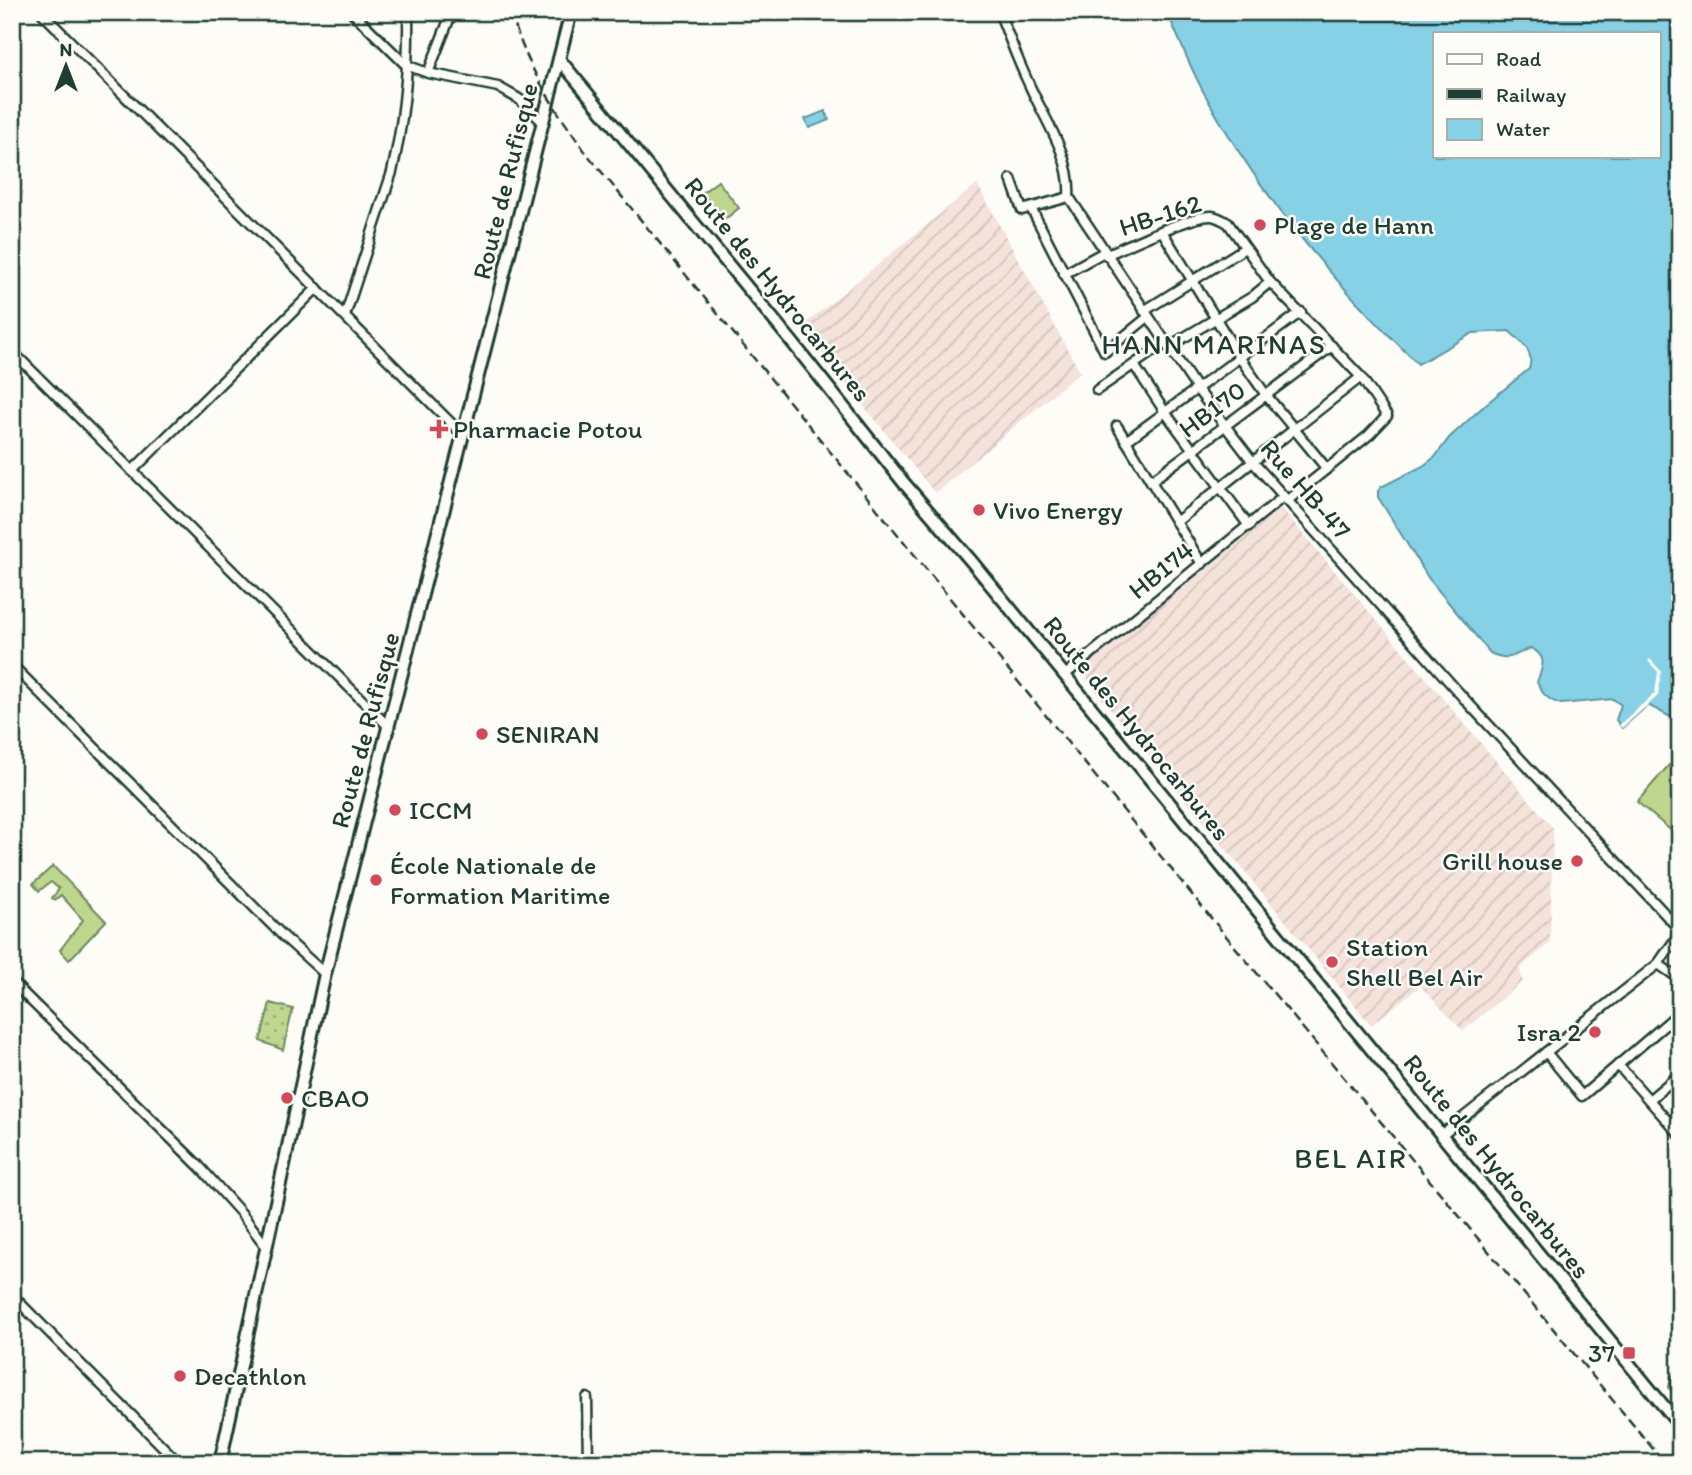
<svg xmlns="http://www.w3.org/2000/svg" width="1692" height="1475" font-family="Itim,sans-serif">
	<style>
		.industrial { fill: url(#industrial-furrows) }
		.grass { fill: url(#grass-dots); stroke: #6e8a60; stroke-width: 2 }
		.cemetery { fill: url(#cemetery-stones); stroke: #6e8a60; stroke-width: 2 }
		.garden { fill: #bed68d; stroke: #6e8a60; stroke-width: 2 }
		.water { fill: #87d1e7; stroke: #5d969f; stroke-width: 2; fill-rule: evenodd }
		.pier { fill: #fdfcf7 }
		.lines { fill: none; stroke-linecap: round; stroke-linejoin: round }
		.street-casing { stroke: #1f3d34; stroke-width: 13 }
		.secondary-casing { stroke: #1f3d34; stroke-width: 16 }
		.street { stroke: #fdfcf7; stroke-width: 8 }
		.secondary { stroke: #fdfcf7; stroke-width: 10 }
		.rail { stroke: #1f3d34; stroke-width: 2.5; stroke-dasharray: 10 5; stroke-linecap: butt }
		.poi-dot { fill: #d1495b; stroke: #fdfcf7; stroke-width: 2.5 }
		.labels { text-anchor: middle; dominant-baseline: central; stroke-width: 5; stroke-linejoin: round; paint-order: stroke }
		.street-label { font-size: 26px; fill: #1f3d34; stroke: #fdfcf7 }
		.poi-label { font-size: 26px; fill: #1f3d34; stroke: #fdfcf7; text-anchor: start }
		.neighbourhood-label { font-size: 28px; letter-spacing: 2px; fill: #1f3d34; stroke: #fdfcf7 }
	</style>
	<defs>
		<pattern id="industrial-furrows" width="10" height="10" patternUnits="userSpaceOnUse" patternTransform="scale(1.75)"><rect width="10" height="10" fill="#f4e2db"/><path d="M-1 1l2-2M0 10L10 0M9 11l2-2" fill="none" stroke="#d1c3bd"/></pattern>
		<pattern id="grass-dots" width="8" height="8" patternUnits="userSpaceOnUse" patternTransform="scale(1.75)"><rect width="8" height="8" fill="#bed68d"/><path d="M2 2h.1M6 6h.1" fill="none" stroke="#9aaf74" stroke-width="1.8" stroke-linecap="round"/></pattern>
		<pattern id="cemetery-stones" width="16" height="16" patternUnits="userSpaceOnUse" patternTransform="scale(1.75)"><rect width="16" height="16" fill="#bed68d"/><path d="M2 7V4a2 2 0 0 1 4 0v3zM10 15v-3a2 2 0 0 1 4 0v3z" fill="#9aaf74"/></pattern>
	</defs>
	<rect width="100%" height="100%" fill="#fdfcf7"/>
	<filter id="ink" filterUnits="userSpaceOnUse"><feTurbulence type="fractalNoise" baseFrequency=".0143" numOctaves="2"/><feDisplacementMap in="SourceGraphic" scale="14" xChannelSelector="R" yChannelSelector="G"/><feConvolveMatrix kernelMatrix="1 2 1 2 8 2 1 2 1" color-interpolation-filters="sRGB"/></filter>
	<g filter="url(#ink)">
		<g class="industrial">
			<polygon points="977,184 1080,372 935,493 800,328"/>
			<polygon points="1281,508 1553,828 1550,943 1519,969 1523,981 1463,1031 1420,986 1371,1025 1094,689 1082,669"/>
		</g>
		<polygon class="grass" points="270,1003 293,1009 283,1050 260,1041"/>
		<polygon class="cemetery" points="1680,1374 1680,1401 1669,1388 1671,1376"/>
		<g class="garden">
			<polygon points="718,181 739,208 724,220 702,193"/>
			<polygon points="1669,765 1680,774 1680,838 1637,802"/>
			<polygon points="53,866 106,921 69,960 60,950 83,920 61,895 55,900 52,898 59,889 51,882 39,891 33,884"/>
		</g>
		<g class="water">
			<path d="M 1167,12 L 1680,12 L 1680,722 L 1648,705 L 1622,728 L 1616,720 L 1621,705 L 1613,699 L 1561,704 C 1549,701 1541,693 1537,682 C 1543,666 1548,657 1531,648 C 1513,655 1510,662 1490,653 L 1429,579 L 1378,497 L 1378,491 L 1381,487 L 1423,466 L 1435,457 L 1449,438 L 1486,404 L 1529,369 C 1535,351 1521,342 1509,331 L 1473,333 L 1418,364 C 1333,282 1259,195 1203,91 C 1189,65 1179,38 1167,12 ZM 1435,33 L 1659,33 L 1659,156 L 1435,156 Z"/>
			<polygon points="825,111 829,120 809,128 805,119"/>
		</g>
		<polygon class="pier" points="1650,659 1661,671 1658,696 1622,728 1619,725 1655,693 1658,672 1648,661"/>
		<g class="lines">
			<g class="street-casing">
				<g id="street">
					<polyline points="41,12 462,434"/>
					<polyline points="352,12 406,65 428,73 498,87 519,99 543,122"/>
					<path d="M 999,12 C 1009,36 1017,59 1028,82 C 1044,119 1072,156 1069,197 L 1197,389 L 1253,462 L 1469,704 L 1680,930"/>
					<polyline points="428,73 452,12"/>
					<polyline points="1011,179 1022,210 1069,197"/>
					<polyline points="1031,208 1105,352 1148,317"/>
					<polyline points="1162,231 1240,358 1266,395 1327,469"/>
					<path d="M 1106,255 C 1127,246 1193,214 1212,216 C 1218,217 1223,220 1228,223 L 1270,282 L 1361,377 L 1387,416 L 1369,435 L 1287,501"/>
					<polyline points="1064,274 1104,252"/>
					<polyline points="1144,311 1245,248"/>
					<path d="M 345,316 L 392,172 C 404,120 409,65 408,12"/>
					<polyline points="1168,347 1252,297 1270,282"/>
					<polyline points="12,351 389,727"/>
					<polyline points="1134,365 1165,412 1249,526"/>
					<polyline points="1097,390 1165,343"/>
					<polyline points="1117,426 1202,564"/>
					<polyline points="1126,441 1301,312"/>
					<polyline points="132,471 317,288"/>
					<polyline points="1151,481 1332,346"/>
					<polyline points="1176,522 1361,377"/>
					<polyline points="12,665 283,936 325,974"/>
					<polyline points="1065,675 1283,497"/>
					<polyline points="1658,964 1680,979"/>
					<polyline points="12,982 199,1166 241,1213 265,1245"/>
					<polyline points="1546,1052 1582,1096 1680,1012"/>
					<polyline points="1618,1065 1680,1135"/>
					<polyline points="1649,1100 1680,1074"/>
					<polyline points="1441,1135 1658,964 1680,933"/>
					<polyline points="12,1295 179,1463"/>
					<polyline points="587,1398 588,1463"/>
				</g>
			</g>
			<g class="secondary-casing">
				<g id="secondary">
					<polyline points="559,59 792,342 904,483 972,562 1680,1426"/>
					<polyline points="220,1463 325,974 571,12"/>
				</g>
			</g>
			<use href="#street" class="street"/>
			<use href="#secondary" class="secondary"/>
			<path class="rail" d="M 511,12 C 525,65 555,110 587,154 L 1221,930 L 1665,1463"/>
		</g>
	</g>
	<g class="poi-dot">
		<circle cx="1260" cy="225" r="7"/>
		<path d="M435.5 418.5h7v7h7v7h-7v7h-7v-7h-7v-7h7z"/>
		<circle cx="979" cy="510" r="7"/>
		<circle cx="482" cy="734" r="7"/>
		<circle cx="395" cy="810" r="7"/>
		<circle cx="1577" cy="861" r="7"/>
		<circle cx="376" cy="880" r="7"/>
		<circle cx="1332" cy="962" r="7"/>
		<circle cx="1595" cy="1032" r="7"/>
		<circle cx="287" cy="1098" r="7"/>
		<rect x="1622" y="1346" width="14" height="14" rx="3.5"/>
		<circle cx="180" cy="1376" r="7"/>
	</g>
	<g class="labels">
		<g class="street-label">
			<text transform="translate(505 181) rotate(-76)">Route de Rufisque</text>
			<text transform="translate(1160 215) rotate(-18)">HB-162</text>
			<text transform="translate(778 289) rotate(51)">Route des Hydrocarbures</text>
			<text transform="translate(1212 409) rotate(-37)">HB170</text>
			<text transform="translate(1306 489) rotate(49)">Rue HB-47</text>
			<text transform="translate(1161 570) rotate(-39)">HB174</text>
			<text transform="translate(1137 728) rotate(51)">Route des Hydrocarbures</text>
			<text transform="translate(365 730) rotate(-75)">Route de Rufisque</text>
			<text transform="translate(1497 1166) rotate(51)">Route des Hydrocarbures</text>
		</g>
		<g class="poi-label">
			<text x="1274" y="225">Plage de Hann</text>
			<text x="453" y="429">Pharmacie Potou</text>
			<text x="993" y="510">Vivo Energy</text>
			<text x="496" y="734">SENIRAN</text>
			<text x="409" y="810">ICCM</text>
			<text x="1563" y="861" text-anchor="end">Grill house</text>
			<text x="390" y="865">École Nationale de<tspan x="390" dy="30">Formation Maritime</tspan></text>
			<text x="1346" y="947">Station<tspan x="1346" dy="30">Shell Bel Air</tspan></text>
			<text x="1581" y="1032" text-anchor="end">Isra 2</text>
			<text x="301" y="1098">CBAO</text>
			<text x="1615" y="1353" text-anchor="end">37</text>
			<text x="194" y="1376">Decathlon</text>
		</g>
		<g class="neighbourhood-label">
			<text x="1214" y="344">HANN MARINAS</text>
			<text x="1351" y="1158">BEL AIR</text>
		</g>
	</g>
	<rect width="1692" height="1475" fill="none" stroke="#fdfcf7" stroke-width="42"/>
	<rect x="21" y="21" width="1650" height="1433" fill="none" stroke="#1f3d34" stroke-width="2.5" filter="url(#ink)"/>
	<rect x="1433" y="32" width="228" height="126" fill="#fdfcf7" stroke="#a4b0a9" stroke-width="2"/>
	<rect x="1447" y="54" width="35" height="10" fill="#fdfcf7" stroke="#a4b0a9" stroke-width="2"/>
	<text x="1496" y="66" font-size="21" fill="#1f3d34">Road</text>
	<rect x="1447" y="89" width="35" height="10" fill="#1f3d34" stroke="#a4b0a9" stroke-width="2"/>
	<text x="1496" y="102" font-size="21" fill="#1f3d34">Railway</text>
	<rect x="1447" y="119" width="35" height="21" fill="#87d1e7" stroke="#a4b0a9" stroke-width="2"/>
	<text x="1496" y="136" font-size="21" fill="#1f3d34">Water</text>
	<g transform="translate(66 66)" stroke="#fdfcf7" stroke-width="5" paint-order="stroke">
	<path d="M0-5L12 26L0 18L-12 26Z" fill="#1f3d34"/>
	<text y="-10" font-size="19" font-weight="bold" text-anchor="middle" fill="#1f3d34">N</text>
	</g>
</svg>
